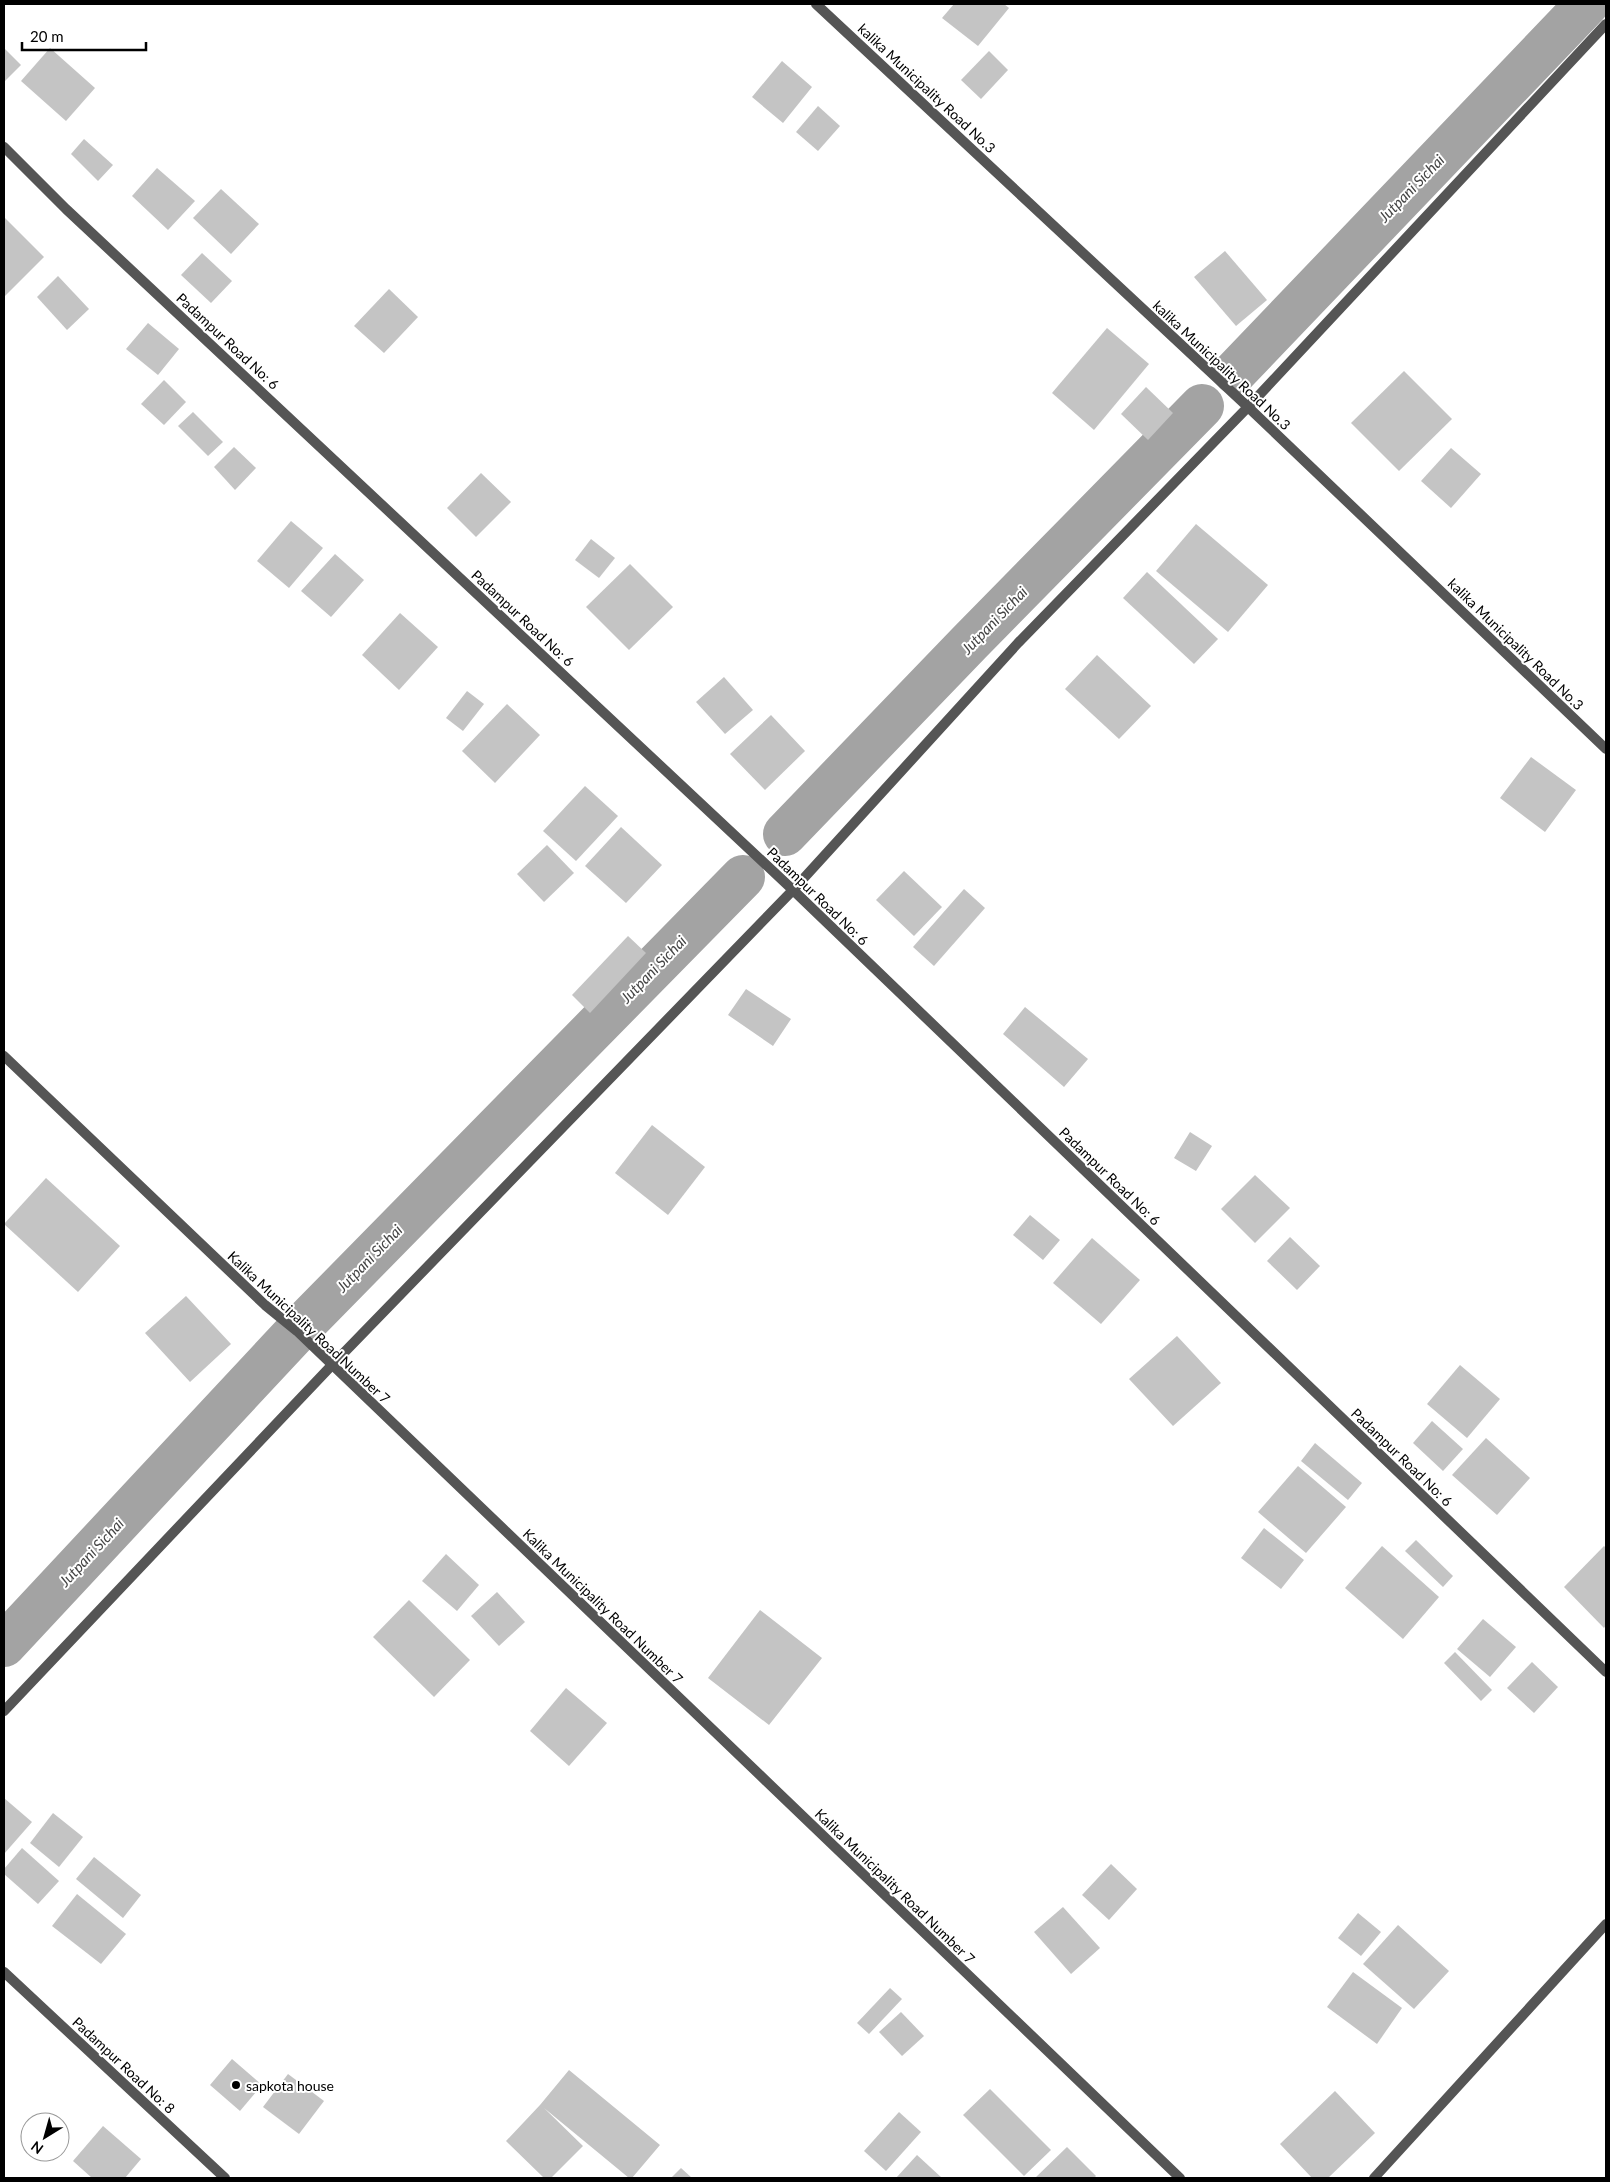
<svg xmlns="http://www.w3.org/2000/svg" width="1610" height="2182" font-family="Lato,sans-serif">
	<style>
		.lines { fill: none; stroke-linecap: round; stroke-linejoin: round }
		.canal { stroke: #a3a3a3; stroke-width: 44 }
		.building { fill: #c4c4c4 }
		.street { stroke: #555; stroke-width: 10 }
		.poi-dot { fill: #000; stroke: #fff; stroke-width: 2 }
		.labels { text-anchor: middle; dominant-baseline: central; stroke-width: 4; stroke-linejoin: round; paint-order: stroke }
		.street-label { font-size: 14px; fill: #000; stroke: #fff }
		.poi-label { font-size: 14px; fill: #000; stroke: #fff; text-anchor: start }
		.water-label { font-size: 15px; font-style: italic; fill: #444; stroke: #fff }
	</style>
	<rect width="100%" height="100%" fill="#fff"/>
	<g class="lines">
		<g class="canal">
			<polyline points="1235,372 1587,4"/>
			<polyline points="785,834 970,642 1202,406"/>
			<polyline points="4,1645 297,1331 743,877"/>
		</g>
	</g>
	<g class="building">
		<polygon points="954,4 1004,4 1009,8 978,46 942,18"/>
		<polygon points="4,48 21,65 4,82"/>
		<polygon points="50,48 95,88 66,121 21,81"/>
		<polygon points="989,51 1008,70 981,99 961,80"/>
		<polygon points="782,61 812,87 783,123 752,97"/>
		<polygon points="818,106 840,126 818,151 796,132"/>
		<polygon points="84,139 113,165 98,181 71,154"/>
		<polygon points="157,168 195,201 168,230 132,196"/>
		<polygon points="221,189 259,224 231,254 193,218"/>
		<polygon points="4,217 44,257 4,297"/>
		<polygon points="1225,251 1267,300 1236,326 1194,277"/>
		<polygon points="202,253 232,281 211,303 181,275"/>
		<polygon points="58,276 89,309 67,330 37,297"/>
		<polygon points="389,289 418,317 384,353 354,326"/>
		<polygon points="148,323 179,349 158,375 126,349"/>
		<polygon points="1107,328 1149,364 1094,430 1052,393"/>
		<polygon points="1404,371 1452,419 1399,471 1351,423"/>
		<polygon points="164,380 186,402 164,425 141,404"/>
		<polygon points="1146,387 1173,413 1148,440 1121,414"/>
		<polygon points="193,412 223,442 208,456 178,426"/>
		<polygon points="234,447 256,468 235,490 214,467"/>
		<polygon points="1451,448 1481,474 1451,508 1421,481"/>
		<polygon points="481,473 511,502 476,537 447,508"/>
		<polygon points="291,521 323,548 289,588 257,561"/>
		<polygon points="1196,524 1268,585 1228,632 1156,571"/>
		<polygon points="591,539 615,558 599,578 575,560"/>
		<polygon points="335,554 364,580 331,617 301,591"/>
		<polygon points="630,564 673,607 629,650 586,607"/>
		<polygon points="1147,572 1218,639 1194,664 1123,598"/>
		<polygon points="400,613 438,647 399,690 362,655"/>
		<polygon points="1097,655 1151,706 1119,739 1065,689"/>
		<polygon points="724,677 753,710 725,734 696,702"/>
		<polygon points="467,691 484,704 463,731 446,718"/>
		<polygon points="507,704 540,735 495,783 462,751"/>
		<polygon points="771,715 805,751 765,790 730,754"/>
		<polygon points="1531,757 1576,790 1545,832 1500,798"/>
		<polygon points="585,786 618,816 576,861 543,831"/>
		<polygon points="621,827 662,865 626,903 585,866"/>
		<polygon points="547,845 574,873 544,902 517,874"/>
		<polygon points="904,871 942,907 914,936 876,900"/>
		<polygon points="964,889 985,908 934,966 913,947"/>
		<polygon points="628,936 646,953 590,1013 572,995"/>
		<polygon points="746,989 791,1019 773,1046 728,1015"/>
		<polygon points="1025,1007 1088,1059 1064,1087 1003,1034"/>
		<polygon points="652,1125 705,1167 668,1215 615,1173"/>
		<polygon points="1190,1132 1212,1146 1196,1171 1174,1158"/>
		<polygon points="1255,1175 1290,1208 1255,1243 1221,1209"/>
		<polygon points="46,1178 120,1246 78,1292 4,1224"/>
		<polygon points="1030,1215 1060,1240 1043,1260 1013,1235"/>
		<polygon points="1290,1237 1320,1266 1297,1290 1267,1261"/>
		<polygon points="1092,1238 1140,1280 1101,1324 1053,1283"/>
		<polygon points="186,1296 231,1344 190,1382 145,1333"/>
		<polygon points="1177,1336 1221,1383 1173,1426 1129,1379"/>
		<polygon points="1460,1365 1500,1399 1467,1438 1427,1404"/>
		<polygon points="1432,1421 1463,1449 1443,1471 1413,1443"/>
		<polygon points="1486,1438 1530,1478 1497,1515 1452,1475"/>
		<polygon points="1315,1443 1362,1483 1348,1500 1301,1461"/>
		<polygon points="1298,1466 1346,1507 1306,1553 1258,1512"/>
		<polygon points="1264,1528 1304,1560 1281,1589 1241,1558"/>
		<polygon points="1416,1540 1453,1576 1443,1587 1405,1551"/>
		<polygon points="1382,1546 1439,1597 1403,1639 1345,1588"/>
		<polygon points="1604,1546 1606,1548 1606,1625 1604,1628 1564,1587"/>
		<polygon points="446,1554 479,1585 457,1611 422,1581"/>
		<polygon points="497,1592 525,1622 499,1646 471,1616"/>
		<polygon points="409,1600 470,1660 434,1697 373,1637"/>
		<polygon points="760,1610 822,1658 769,1725 708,1678"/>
		<polygon points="1483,1619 1516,1647 1490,1677 1457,1649"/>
		<polygon points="1455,1652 1492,1690 1481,1701 1444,1663"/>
		<polygon points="1532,1662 1558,1687 1534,1713 1507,1688"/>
		<polygon points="566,1688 607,1723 569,1766 530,1731"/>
		<polygon points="4,1798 32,1822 4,1854"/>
		<polygon points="53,1813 83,1837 59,1867 30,1843"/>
		<polygon points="22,1848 59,1881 38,1904 4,1874 4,1869"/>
		<polygon points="94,1857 141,1895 123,1918 76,1879"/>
		<polygon points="1111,1864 1137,1889 1109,1920 1082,1895"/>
		<polygon points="77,1894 126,1934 101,1964 52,1926"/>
		<polygon points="1063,1907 1100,1948 1071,1974 1034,1932"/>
		<polygon points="1358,1913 1381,1932 1361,1956 1338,1938"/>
		<polygon points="1398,1925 1449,1971 1414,2009 1363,1964"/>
		<polygon points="1353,1972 1402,2008 1377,2044 1327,2007"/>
		<polygon points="890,1988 902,1999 869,2034 857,2023"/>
		<polygon points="901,2012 924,2036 902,2056 879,2032"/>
		<polygon points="232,2059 262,2085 240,2111 210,2085"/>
		<polygon points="569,2070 660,2145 632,2178 629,2178 544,2108 583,2146 551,2178 544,2178 506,2141 540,2105"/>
		<polygon points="288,2074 324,2101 299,2134 263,2107"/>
		<polygon points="990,2089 1051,2150 1024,2176 963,2115"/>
		<polygon points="1335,2091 1375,2133 1328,2178 1312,2178 1280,2144"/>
		<polygon points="899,2112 921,2132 886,2171 864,2151"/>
		<polygon points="103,2126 141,2159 125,2178 92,2178 73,2161"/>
		<polygon points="1067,2147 1096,2176 1094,2178 1035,2178"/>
		<polygon points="917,2155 942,2178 896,2178"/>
		<polygon points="681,2168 692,2178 671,2178"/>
	</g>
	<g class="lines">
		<g class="street">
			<polyline points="816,4 1248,407 1606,749"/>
			<polyline points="4,147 66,209 793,890 1606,1672"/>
			<polyline points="4,1056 265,1305 297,1331 1180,2178"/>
			<polyline points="4,1711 332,1365 793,890 1018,643 1248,407 1606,24"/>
			<polyline points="4,1972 225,2178"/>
			<polyline points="1374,2178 1606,1924"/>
		</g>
	</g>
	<circle class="poi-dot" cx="236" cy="2085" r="5"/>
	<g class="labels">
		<g class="street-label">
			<text transform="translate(927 88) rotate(43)">kalika Municipality Road No.3</text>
			<text transform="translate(228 341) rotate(43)">Padampur Road No: 6</text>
			<text transform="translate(1222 365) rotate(43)">kalika Municipality Road No.3</text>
			<text transform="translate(523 618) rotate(43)">Padampur Road No: 6</text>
			<text transform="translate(1516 644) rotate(44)">kalika Municipality Road No.3</text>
			<text transform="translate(818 896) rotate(44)">Padampur Road No: 6</text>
			<text transform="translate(1110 1176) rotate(44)">Padampur Road No: 6</text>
			<text transform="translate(309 1327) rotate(43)">Kalika Municipality Road Number 7</text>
			<text transform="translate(1402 1457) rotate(44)">Padampur Road No: 6</text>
			<text transform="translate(603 1606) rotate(44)">Kalika Municipality Road Number 7</text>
			<text transform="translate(895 1886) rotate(44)">Kalika Municipality Road Number 7</text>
			<text transform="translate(124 2065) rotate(43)">Padampur Road No: 8</text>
		</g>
		<g class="poi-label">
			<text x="246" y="2085">sapkota house</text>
		</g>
		<g class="water-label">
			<text transform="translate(1411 188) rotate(-46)">Jutpani Sichai</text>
			<text transform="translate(994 620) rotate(-46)">Jutpani Sichai</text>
			<text transform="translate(653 969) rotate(-46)">Jutpani Sichai</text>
			<text transform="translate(369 1258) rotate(-46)">Jutpani Sichai</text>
			<text transform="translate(91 1552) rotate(-47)">Jutpani Sichai</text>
		</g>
	</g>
	<rect width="1610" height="2182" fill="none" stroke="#000000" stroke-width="10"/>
	<g transform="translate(45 2137) rotate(217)"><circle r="24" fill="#ffffff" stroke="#999999"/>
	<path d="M0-4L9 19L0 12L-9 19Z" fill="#000000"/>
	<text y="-8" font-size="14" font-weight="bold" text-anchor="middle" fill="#000000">N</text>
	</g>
	<path d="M22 42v8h124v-8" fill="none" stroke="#000000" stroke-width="2.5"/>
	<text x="30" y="42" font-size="15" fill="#000000" stroke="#ffffff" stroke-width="4" paint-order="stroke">20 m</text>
</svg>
